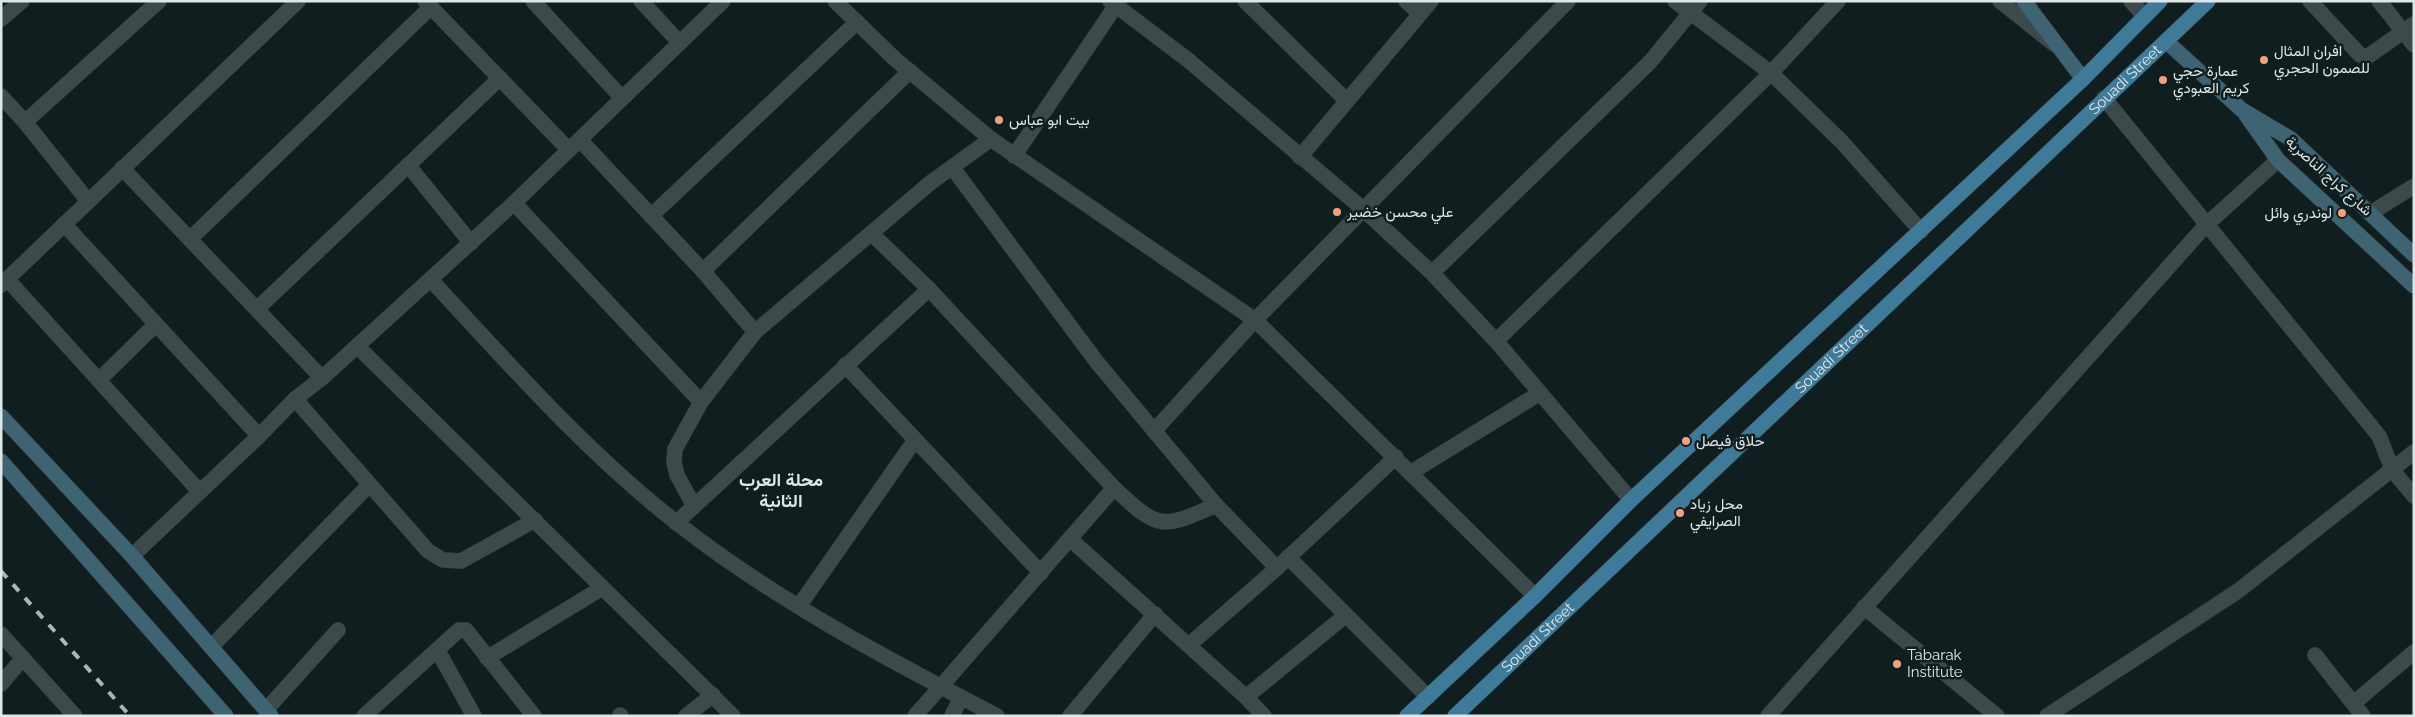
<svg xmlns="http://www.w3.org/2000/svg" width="2415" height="717" viewBox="0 0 2415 717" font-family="Raleway,Vazirmatn,sans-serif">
  <rect width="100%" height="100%" fill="#101e1f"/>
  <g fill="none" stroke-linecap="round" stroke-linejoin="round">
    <defs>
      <g id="street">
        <path d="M425 1 569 150"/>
        <path d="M533 1 622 98"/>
        <path d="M641 1 680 43"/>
        <path d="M835 1 896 60 991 139 1255 320 1535 596"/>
        <path d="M1110 1 1188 60 1364 210 1432 273 1496 341 1631 500"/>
        <path d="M1245 1 1347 101"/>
        <path d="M1406 1 1420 14"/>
        <path d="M1675 1 1771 73 1842 142 1921 231"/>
        <path d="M2000 1 2054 44"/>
        <path d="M2131 1 2144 16"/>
        <path d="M2310 1 2360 55 2367 57 2414 24"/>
        <path d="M2379 1 2414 45"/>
        <path d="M1 19 22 1"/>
        <path d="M1 96 25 122 88 201"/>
        <path d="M2104 98 2379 436 2393 471 2414 496"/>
        <path d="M25 122 159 1"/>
        <path d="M580 140 703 271 755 332"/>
        <path d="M1014 156 1119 1"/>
        <path d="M1300 157 1431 1"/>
        <path d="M408 165 471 243"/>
        <path d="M952 167 1096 361 1216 505 1277 568"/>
        <path d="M122 168 322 378"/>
        <path d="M514 203 701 402"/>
        <path d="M2371 213 2414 186"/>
        <path d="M651 216 857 22"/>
        <path d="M64 224 259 436"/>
        <path d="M871 233 929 289 1114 488C1158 529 1161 530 1216 505"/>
        <path d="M190 239 431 7"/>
        <path d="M703 271 910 71"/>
        <path d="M1432 273 1650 62 1700 1"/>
        <path d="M7 279 199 491"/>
        <path d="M431 280C508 363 587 453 677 523 775 600 887 659 997 716"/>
        <path d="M1 285 298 1"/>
        <path d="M257 309 500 78"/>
        <path d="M1496 341 1771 73 1838 1"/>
        <path d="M357 346 733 716"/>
        <path d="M845 365 1041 573"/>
        <path d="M99 380 156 324"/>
        <path d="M295 399 428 551 443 560 461 561 535 520"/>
        <path d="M1154 431 1255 320 1568 1"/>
        <path d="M1410 473 1540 393"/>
        <path d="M694 506 677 475 674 462 675 449 701 402 755 332 930 183 991 139"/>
        <path d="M676 523 929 289"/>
        <path d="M1070 539 1246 697 1264 716"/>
        <path d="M132 556 259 436 295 399 322 378 514 203 723 1"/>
        <path d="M1288 557 1428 697"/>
        <path d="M799 606 915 440"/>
        <path d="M1864 607 1997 716"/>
        <path d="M1 634 75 716"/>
        <path d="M1189 645 1277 568 1396 457"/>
        <path d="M211 647 369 485"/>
        <path d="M438 651 474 716"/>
        <path d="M2315 655 2363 716"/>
        <path d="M487 658 602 588"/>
        <path d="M1 684 23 658"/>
        <path d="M1246 697 1346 615"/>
        <path d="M2354 703 2414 652"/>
        <path d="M266 710 338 630"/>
        <path d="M620 715 621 716"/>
        <path d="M364 716 459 630H466L534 716"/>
        <path d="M686 716 713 695"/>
        <path d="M915 716 1114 488"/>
        <path d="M952 716 961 697"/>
        <path d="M1070 716 1155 614"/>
        <path d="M1768 716 2206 225 2278 160"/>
        <path d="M2047 716 2238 591 2414 452"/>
      </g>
      <g id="secondary">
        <path d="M2024 1 2083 79"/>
        <path d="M2167 42 2242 110 2291 139 2414 255"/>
        <path d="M2246 115 2278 160 2414 286"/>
        <path d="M1 416 132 556 271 716"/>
        <path d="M1 461 226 716"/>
      </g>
      <g id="primary">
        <path d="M1407 716 1535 596 1631 500 2083 79 2160 1"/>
        <path id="s1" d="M1455 716 2208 1"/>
      </g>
    </defs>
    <use href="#street" stroke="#32393a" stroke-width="16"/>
    <use href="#secondary" stroke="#32393a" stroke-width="16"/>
    <use href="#primary" stroke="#32393a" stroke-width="16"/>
    <use href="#street" stroke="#3c4a4c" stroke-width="15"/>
    <use href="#secondary" stroke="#3e6373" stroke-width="15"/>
    <use href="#primary" stroke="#3f7b99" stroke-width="15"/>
    <path stroke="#acb6b7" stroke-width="4" stroke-dasharray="9 9" stroke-linecap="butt" d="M1 571 130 716"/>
  </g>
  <g fill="#f2a081" stroke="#101e1f" stroke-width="2">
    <circle cx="2264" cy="60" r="5"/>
    <circle cx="2163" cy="80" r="5"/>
    <circle cx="999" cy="120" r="5"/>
    <circle cx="1337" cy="212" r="5"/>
    <circle cx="2342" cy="213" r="5"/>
    <circle cx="1686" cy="441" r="5"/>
    <circle cx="1680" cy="513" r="5"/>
    <circle cx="1897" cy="664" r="5"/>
  </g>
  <g text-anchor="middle" stroke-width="5" stroke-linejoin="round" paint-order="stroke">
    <g font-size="15" fill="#dee6e7" stroke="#101e1f" text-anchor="start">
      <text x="2274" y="56">افران المثال<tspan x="2274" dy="17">للصمون الحجري</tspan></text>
      <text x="2173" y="76">عمارة حجي<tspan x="2173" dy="17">كريم العبودي</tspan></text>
      <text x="1009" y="125">بيت ابو عباس</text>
      <text x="1347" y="217">علي محسن خضير</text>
      <text x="2332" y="218" text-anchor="end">لوندري وائل</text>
      <text x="1696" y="446">حلاق فيصل</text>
      <text x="1690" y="509">محل زياد<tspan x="1690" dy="17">الصرايفي</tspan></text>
      <text x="1907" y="660">Tabarak<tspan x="1907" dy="17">Institute</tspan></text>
    </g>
    <g font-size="15" fill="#dee6e7" stroke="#101e1f">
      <text dy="5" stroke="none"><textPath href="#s1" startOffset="924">Souadi Street</textPath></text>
      <text transform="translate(2329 176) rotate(42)" y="5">شارع كراج الناصرية</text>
      <text dy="5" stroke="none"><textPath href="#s1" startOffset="519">Souadi Street</textPath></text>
      <text dy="5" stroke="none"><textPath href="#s1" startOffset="114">Souadi Street</textPath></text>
    </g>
    <g font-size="18" font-weight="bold" fill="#dee6e7" stroke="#101e1f">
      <text x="781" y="486">محلة العرب<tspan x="781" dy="21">الثانية</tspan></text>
    </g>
  </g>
  <rect width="2415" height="717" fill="none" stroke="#dee6e7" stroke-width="5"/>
</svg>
